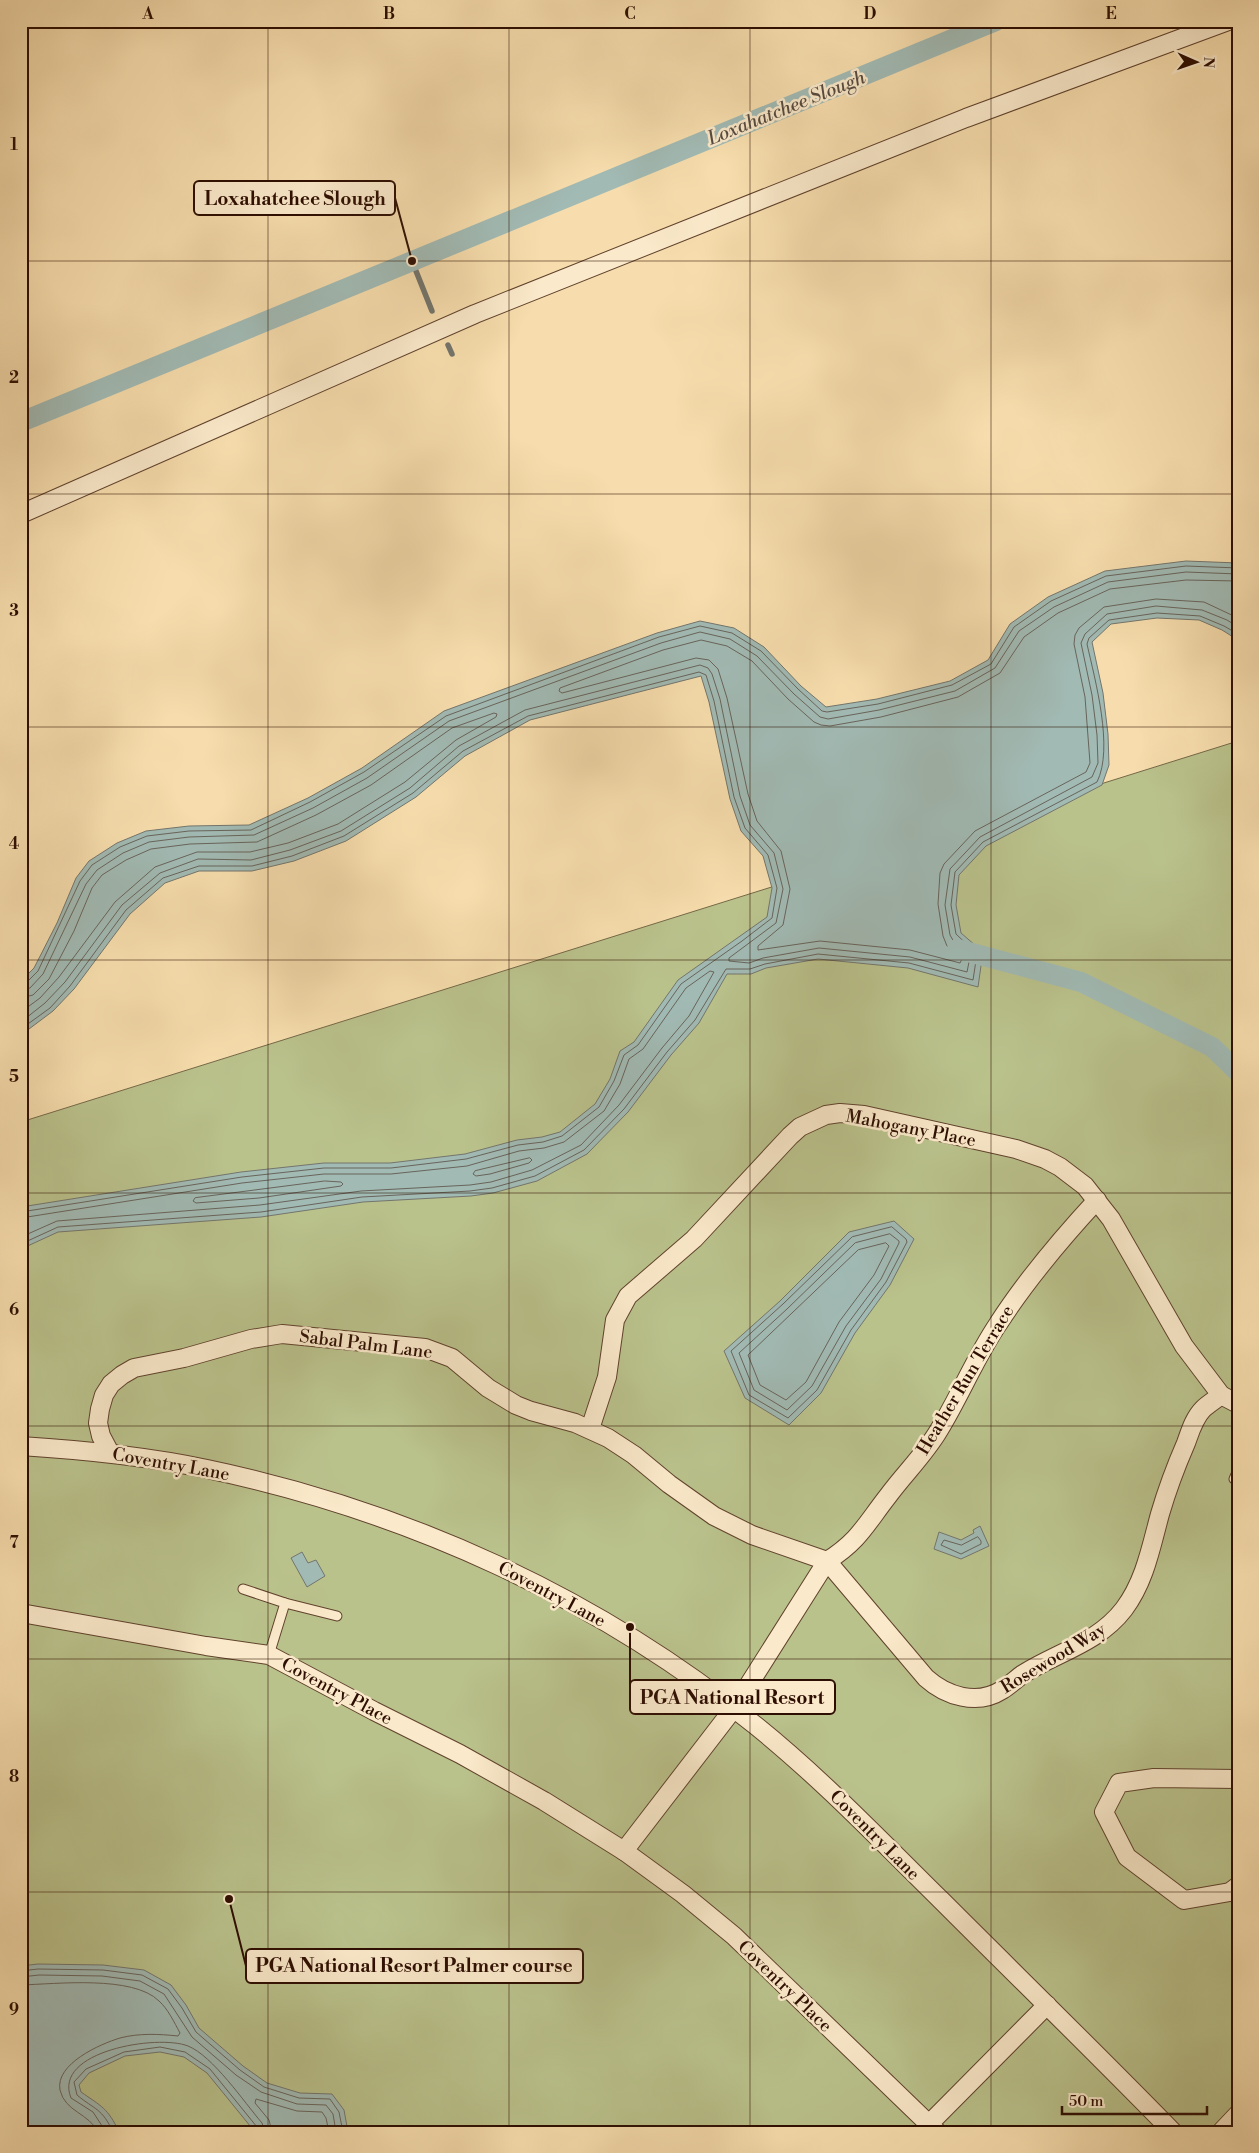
<svg xmlns="http://www.w3.org/2000/svg" width="1259" height="2153" viewBox="0 0 1259 2153" font-family="'Libre Bodoni',serif">
  <rect width="100%" height="100%" fill="#f7ddad"/>
  <filter id="stains"><feTurbulence type="fractalNoise" baseFrequency=".004" numOctaves="4"/><feColorMatrix values="0 0 0 0 .2 0 0 0 0 .09 0 0 0 0 .02 0 0 0 .5 -.17"/></filter>
  <radialGradient id="worn" r=".72"><stop offset=".6" stop-color="#630" stop-opacity="0"/><stop offset="1" stop-color="#630" stop-opacity=".3"/></radialGradient>
  <path fill="#bac28c" stroke="#746847" d="M1238 741V2132H21V1122Z"/>
  <g fill="#a1bab4" stroke="#73756d">
    <path d="M1186 561 1238 563V640L1222 630 1199 620 1157 618 1111 624 1092 642 1103 693 1108 734 1109 765 1102 785 986 846 959 875 956 905 961 933 983 952 978 987 908 968 818 959 766 968 751 974H727L699 1023 671 1055 628 1112 587 1154 537 1181 493 1193 471 1196 363 1202 261 1217 58 1232 21 1249V1207L241 1172 324 1163H390L465 1154 517 1140 542 1137 560 1132 595 1104 610 1079 620 1051 634 1042 678 980 767 917 772 888 763 856 741 831 730 799 709 702 701 676 530 720 465 756 416 797 346 841 294 861 252 871H199L165 883 130 914 74 989 53 1011 21 1035V981L34 968 57 923 76 878 89 861 117 843 146 831 189 826 249 825 308 798 362 768 444 711 657 633 700 621 734 628 764 647 801 686 826 707 877 699 950 681 988 660 1010 624 1048 597 1105 571Z"/>
    <path d="M894 1221 914 1239 890 1285 855 1333 821 1393 789 1425 745 1398 724 1351 780 1301 849 1232Z"/>
    <path d="M980 1526 989 1546 961 1559 934 1549 939 1532 961 1540 974 1533 973 1530Z"/>
    <path d="M302 1552 308 1563 316 1560 325 1576 307 1587 291 1558Z"/>
    <path d="M38 1964 103 1965 144 1970 171 1985 186 2005 199 2028 243 2066 267 2083 300 2093 332 2094 344 2110 348 2132H255L207 2073 184 2057 160 2052 125 2056 89 2073 79 2085 81 2092C101 2106 108 2108 119 2132H21V1966Z"/>
  </g>
  <g fill="none" stroke-linecap="round" stroke-linejoin="round">
    <g stroke="#68645b" stroke-width="1">
      <path d="M1238 581 1186 580 1110 589 1058 613 1024 637 1000 673 958 697 881 717 830 726 821 725 814 722 788 699 752 661 727 646 701 640 663 650 560 688 559 691 562 693 696 658 709 660 718 669 727 698 748 794 757 821 781 851 790 889 783 925 758 946V950L820 941 910 950 960 963 962 959 947 946 943 936 938 904 940 873 944 864 975 831 1086 772 1090 763 1085 697 1074 644 1075 635 1079 628 1104 607 1156 599 1204 602 1238 618"/>
      <path d="M21 984 26 983 38 971 80 881 92 865 120 847 147 836 189 831 251 830 310 802 364 772 446 716 659 637 700 626 732 633 761 651 798 689 822 711 827 712 878 704 952 685 991 664 1014 627 1051 601 1106 576 1186 566 1238 568"/>
      <path d="M21 990 30 988 43 974 86 884 97 870 123 853 149 842 189 837 254 835 313 808 367 778 449 721 661 643 700 632 730 639 757 656 794 694 820 717 828 719 879 710 955 691 995 668 1019 631 1054 607 1108 582 1186 572 1238 574"/>
      <path d="M21 998 33 995 49 979 74 931 92 888 102 875 126 860 151 849 190 844 257 842 316 815 371 785 452 728 494 713 497 714 496 717 456 740 405 782 338 824 288 843 250 852H197L155 867 115 902 59 977 40 998 21 1012"/>
      <path d="M21 1022 45 1003 65 982 122 905 160 873 198 859 251 860 290 850 341 831 410 788 459 746 525 710 700 665 708 668 712 674 720 699 740 796 750 825 774 853 783 889 776 923 729 958V961L749 963 763 958 819 948 910 957 967 972 970 957 954 942 950 935 945 905 950 869 980 837 1092 777 1098 763 1097 735 1092 695 1081 643 1085 634 1107 614 1156 606 1202 610 1227 620 1238 627"/>
      <path d="M21 1029 50 1008 70 986 126 910 163 878 199 866H252L292 856 344 836 413 793 463 751 528 716 699 672 706 675 714 701 734 797 745 828 768 855 777 888 772 918 742 941 681 984 638 1045 624 1055 614 1081 599 1107 562 1136 543 1142 518 1145 466 1159 391 1168H324L242 1177 21 1212"/>
      <path d="M530 1158 532 1160 529 1163 490 1174 476 1176 473 1174 475 1171Z"/>
      <path d="M325 1181 341 1182 343 1184 341 1186 259 1198 196 1203 193 1201 195 1198Z"/>
      <path d="M21 1218 242 1183 324 1174H391L467 1166 519 1151 544 1148 564 1142 604 1111 620 1084 629 1059 643 1049 686 988 710 971 714 972 689 1016 662 1048 619 1105 581 1145 532 1170 491 1182 470 1185 361 1191 260 1205 57 1221 21 1237"/>
      <path d="M892 1227 906 1239 907 1242 886 1282 851 1330 817 1390 788 1418 749 1395 731 1351 783 1304 852 1237Z"/>
      <path d="M890 1234 899 1241V1243L881 1279 846 1326 812 1386 787 1410 754 1390 739 1353 787 1309 855 1243Z"/>
      <path d="M886 1243 889 1246 874 1275 839 1322 806 1382 786 1400 760 1385 748 1355 858 1250Z"/>
      <path d="M21 1244 58 1227 261 1212 362 1197 470 1191 492 1188 535 1176 584 1150 624 1109 667 1052 695 1020 726 969H750L765 964 818 954 909 963 973 980 977 954 956 934 951 905 955 872 983 842 1097 782C1114 748 1095 680 1087 644L1089 638 1109 620 1157 613 1200 616 1224 626 1238 634"/>
      <path d="M978 1537 981 1541V1544L961 1554 941 1545 944 1540 961 1545Z"/>
      <path d="M21 1971 38 1969 103 1970 142 1975 168 1989 182 2008 196 2032 240 2070 264 2087 299 2098 330 2099 339 2112 343 2132"/>
      <path d="M21 1977 39 1975 102 1976 140 1981 164 1994 192 2037 236 2075 261 2092 297 2104 326 2105 333 2114 336 2132"/>
      <path d="M21 1985C56 1984 133 1975 159 2001 168 2009 174 2022 180 2033L178 2036C159 2034 139 2033 120 2038 100 2044 55 2064 60 2090 65 2112 89 2113 98 2132"/>
      <path d="M106 2132 93 2112 71 2098C52 2051 158 2034 188 2046 213 2056 244 2102 262 2123L265 2132"/>
      <path d="M113 2132C102 2108 95 2110 77 2095L74 2082 86 2069 124 2052 160 2047 185 2052 210 2069 257 2127 259 2132"/>
      <path d="M272 2132 269 2120 255 2103 256 2099 297 2111 322 2112 326 2118 329 2132"/>
    </g>
    <g stroke="#73756d" stroke-width="5.5">
      <path d="M412 261 432 311"/>
      <path d="M448 345 452 354"/>
    </g>
    <g stroke="#a1bab4" stroke-width="20">
      <path d="M21 422 996 21"/>
      <path d="M957 949 1081 982 1212 1047 1238 1072"/>
    </g>
    <defs>
      <g id="service">
        <path d="M1238 1470 1234 1479 1238 1480"/>
        <path d="M243 1589 285 1603 269 1655"/>
        <path d="M285 1603 337 1616"/>
      </g>
      <g id="minor">
        <path d="M21 514 475 314 966 118 1228 21"/>
        <path d="M590 1429 607 1377 615 1320 628 1296 694 1239 790 1136 800 1127 826 1115 840 1113 864 1115 1016 1149 1045 1159 1060 1167 1085 1186 1111 1219 1184 1346 1221 1395 1238 1404"/>
        <path d="M21 1446C84 1450 146 1456 207 1469 407 1511 596 1597 755 1725 822 1779 881 1841 942 1901 1019 1978 1097 2054 1173 2132"/>
        <path d="M110 1453 101 1436 98 1423 100 1409 104 1395 111 1384 122 1375 134 1368 184 1358 251 1339 282 1334 425 1348 452 1358 488 1388 516 1405 531 1411 575 1423 608 1438 634 1455 669 1484 714 1516 752 1535 827 1561 926 1678C946 1696 977 1706 1002 1690 1010 1685 1016 1679 1023 1674 1058 1652 1098 1643 1124 1609 1145 1581 1151 1547 1160 1514 1167 1490 1176 1466 1186 1443 1190 1432 1194 1418 1203 1409 1208 1404 1215 1400 1221 1395"/>
        <path d="M21 1613 206 1646 269 1655 374 1711 460 1754 544 1801 624 1851 683 1894 734 1936 937 2132"/>
        <path d="M1238 1779 1154 1778 1119 1783 1104 1812 1127 1857 1184 1900 1230 1892 1238 1886"/>
        <path d="M624 1851 734 1708 827 1561C859 1541 866 1524 888 1496 905 1473 925 1454 939 1430 960 1396 975 1358 998 1324 1027 1279 1061 1239 1097 1200"/>
        <path d="M929 2124 1047 2005"/>
        <path d="M1221 2132 1238 2114"/>
      </g>
    </defs>
    <use href="#service" stroke="#60422d" stroke-width="11"/>
    <use href="#minor" stroke="#60422d" stroke-width="20"/>
    <use href="#service" stroke="#fae9ca" stroke-width="9"/>
    <use href="#minor" stroke="#fae9ca" stroke-width="18"/>
  </g>
  <path fill="none" stroke="#2e0e02" stroke-width="1" stroke-opacity="0.55" d="M268 21V2132M509 21V2132M750 21V2132M991 21V2132M21 261H1238M21 494H1238M21 727H1238M21 960H1238M21 1193H1238M21 1426H1238M21 1659H1238M21 1892H1238"/>
  <g text-anchor="middle" stroke-width="5" stroke-linejoin="round" paint-order="stroke">
    <g font-size="18" fill="#2e0e02" stroke="#fae9ca">
      <text transform="translate(911 1128) rotate(11)" y="6">Mahogany Place</text>
      <text transform="translate(366 1344) rotate(7)" y="6">Sabal Palm Lane</text>
      <text transform="translate(965 1380) rotate(-59)" y="6">Heather Run Terrace</text>
      <text transform="translate(171 1464) rotate(10)" y="6">Coventry Lane</text>
      <text transform="translate(552 1594) rotate(28)" y="6">Coventry Lane</text>
      <text transform="translate(1053 1658) rotate(-31)" y="6">Rosewood Way</text>
      <text transform="translate(337 1691) rotate(28)" y="6">Coventry Place</text>
      <text transform="translate(875 1835) rotate(45)" y="6">Coventry Lane</text>
      <text transform="translate(785 1986) rotate(44)" y="6">Coventry Place</text>
    </g>
    <g font-size="19" font-style="italic" fill="#564a40" stroke="#fae9ca">
      <text transform="translate(786 107) rotate(-22)" y="7">Loxahatchee Slough</text>
    </g>
  </g>
  <path fill="none" stroke="#2e0e02" stroke-width="2" d="M412 261L395 198M630 1627L630 1697M229 1899L246 1966"/>
  <g fill="#2e0e02" stroke="#fae9ca" stroke-width="2">
    <circle cx="412" cy="261" r="5"/>
    <circle cx="630" cy="1627" r="5"/>
    <circle cx="229" cy="1899" r="5"/>
  </g>
  <g fill="#fae9ca" stroke="#2e0e02" stroke-width="2">
    <rect x="194" y="181" width="201" height="34" rx="5"/>
    <rect x="630" y="1680" width="205" height="34" rx="5"/>
    <rect x="246" y="1949" width="337" height="34" rx="5"/>
  </g>
  <g font-size="19" text-anchor="middle" font-weight="bold" fill="#2e0e02">
    <text x="295" y="205">Loxahatchee Slough</text>
    <text x="732" y="1704">PGA National Resort</text>
    <text x="414" y="1972">PGA National Resort Palmer course</text>
  </g>
  <rect width="1259" height="2153" fill="none" stroke="#f7ddad" stroke-width="55"/>
  <g transform="translate(1196 62) rotate(92)" stroke="#fae9ca" stroke-width="4" paint-order="stroke">
  <path d="M0-4L9 19L0 12L-9 19Z" fill="#2e0e02"/>
  <text y="-8" font-size="14" font-weight="bold" text-anchor="middle" fill="#2e0e02">N</text>
  </g>
  <path d="M1062 2106v8h145v-8" fill="none" stroke="#2e0e02" stroke-width="2.5"/>
  <text x="1069" y="2106" font-size="15" fill="#2e0e02" stroke="#fae9ca" stroke-width="4" paint-order="stroke">50 m</text>
  <rect x="28" y="28" width="1204" height="2098" fill="none" stroke="#2e0e02" stroke-width="2"/>
  <g font-size="16" text-anchor="middle" font-weight="bold" fill="#2e0e02">
    <text x="148" y="19">A</text>
    <text x="389" y="19">B</text>
    <text x="630" y="19">C</text>
    <text x="870" y="19">D</text>
    <text x="1111" y="19">E</text>
    <text x="14" y="150">1</text>
    <text x="14" y="383">2</text>
    <text x="14" y="616">3</text>
    <text x="14" y="849">4</text>
    <text x="14" y="1082">5</text>
    <text x="14" y="1315">6</text>
    <text x="14" y="1548">7</text>
    <text x="14" y="1782">8</text>
    <text x="14" y="2015">9</text>
  </g>
  <rect width="100%" height="100%" filter="url(#stains)"/>
  <rect width="100%" height="100%" fill="url(#worn)"/>
</svg>
